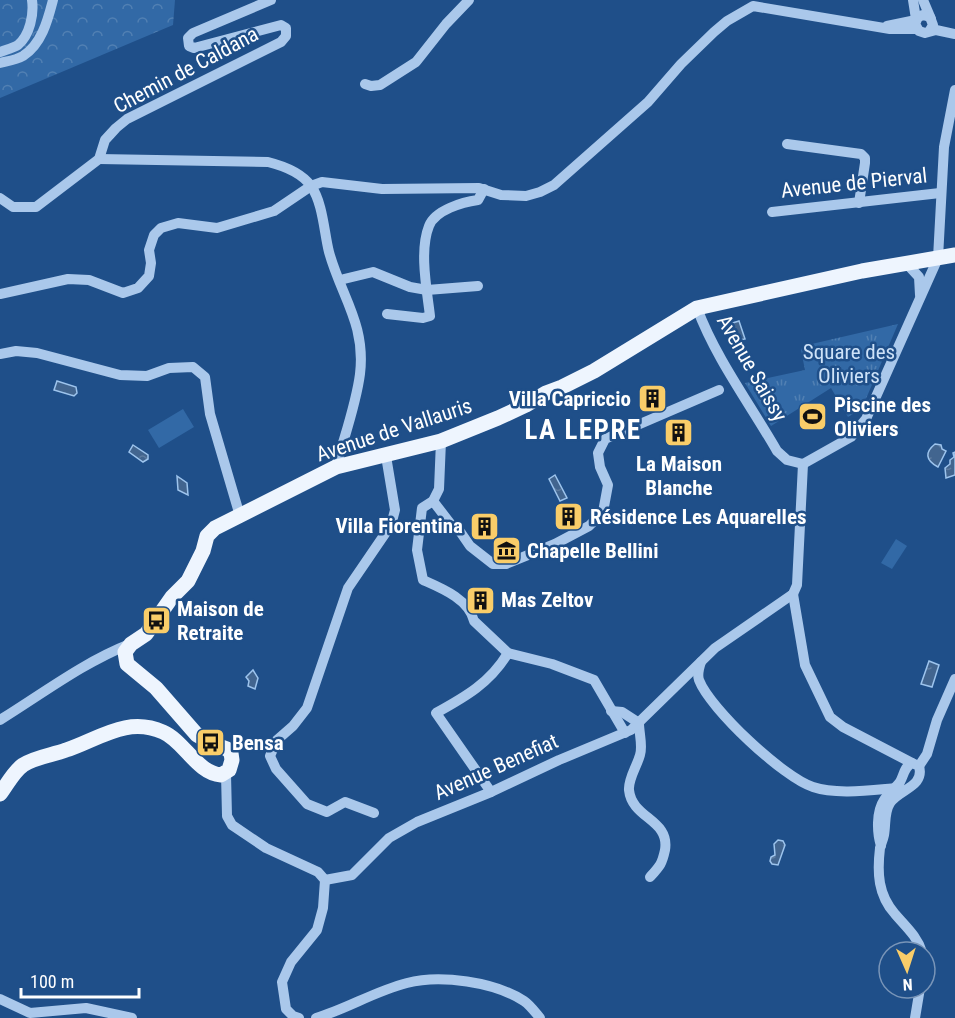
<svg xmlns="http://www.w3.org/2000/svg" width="955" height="1018" viewBox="0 0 955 1018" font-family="'Roboto Condensed',sans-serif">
  <defs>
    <pattern id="forest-crowns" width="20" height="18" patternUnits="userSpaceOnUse" patternTransform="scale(1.5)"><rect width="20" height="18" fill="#3269a6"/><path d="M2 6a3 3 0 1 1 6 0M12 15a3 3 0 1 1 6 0" fill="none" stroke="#5180b3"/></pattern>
    <pattern id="park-tufts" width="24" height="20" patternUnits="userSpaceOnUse" patternTransform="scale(1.5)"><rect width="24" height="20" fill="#3269a6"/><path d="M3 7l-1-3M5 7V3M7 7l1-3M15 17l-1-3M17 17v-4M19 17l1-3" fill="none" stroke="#5180b3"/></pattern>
    <pattern id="water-ripples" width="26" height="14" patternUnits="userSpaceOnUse" patternTransform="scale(1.5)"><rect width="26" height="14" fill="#42658f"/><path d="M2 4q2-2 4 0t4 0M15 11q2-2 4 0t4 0" fill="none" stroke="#5e7ca0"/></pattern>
  </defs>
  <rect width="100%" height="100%" fill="#1f4f89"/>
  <path fill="url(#forest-crowns)" d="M0 0H175L173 25 0 98Z"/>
  <path fill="url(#park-tufts)" d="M898 324 862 408 848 417 831 388 771 426 745 383 805 370 801 350 803 346Z"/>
  <g fill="#3269a6">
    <path d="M183 409 194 427 159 448 148 430Z"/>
    <path d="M896 539 907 546 892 569 881 563Z"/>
  </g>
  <g fill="url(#water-ripples)" stroke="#9dc4ed" stroke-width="1.5">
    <path d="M739 321 745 339 735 341 726 325Z"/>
    <path d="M57 381 76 387 77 393 74 396 54 390Z"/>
    <path d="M935 444 941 445 942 449 946 451 938 467C925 460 925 452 935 444Z"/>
    <path d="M133 445 148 455V459L143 462 129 452Z"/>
    <path d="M955 452V475L946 478 945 468 950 464V460L954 457 953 453Z"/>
    <path d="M555 475 567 498 560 501 549 479Z"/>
    <path d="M177 476 187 483 188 495 178 490Z"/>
    <path d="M929 661 939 665 932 687 921 684Z"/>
    <path d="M253 670 258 678 255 689 248 686 249 681 246 677Z"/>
    <path d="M778 840 783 841 785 845 778 865 772 864 770 861 771 857 775 855 774 844Z"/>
  </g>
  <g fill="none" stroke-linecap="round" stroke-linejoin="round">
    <g stroke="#aac8eb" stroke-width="10">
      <path d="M913 0 916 19"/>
      <path d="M923 0 931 19"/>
      <path d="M887 26 916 20"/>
      <path d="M930 30 933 25 930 17 923 15 918 17 915 24 919 31 925 33 936 30 955 34"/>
      <path d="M0 52C5 50 13 48 18 45 30 35 34 14 32 0"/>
      <path d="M0 63C8 61 16 60 23 56 42 44 48 19 53 0"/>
      <path d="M365 84 371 86 380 85 416 62 446 24 469 0"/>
      <path d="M787 144 861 154 865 158V163L859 203"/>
      <path d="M99 159 268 162C284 166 301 172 311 186 323 203 324 232 329 252 341 296 366 324 360 374 356 405 344 437 336 467"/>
      <path d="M0 198 13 207H36L99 159 105 140 116 128 127 119 281 42 286 36V28L281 25 194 48 189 46 188 38 193 33 271 0"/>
      <path d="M772 212 940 193"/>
      <path d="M907 264 919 277 920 295"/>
      <path d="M344 279 373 272 410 287 427 290 478 286"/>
      <path d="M0 294 68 279 89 280 123 293 138 288 149 276 151 263 149 250 154 235 161 228 178 223 217 228 274 211 311 186 322 182 382 189 479 188 501 195 526 196 540 192 554 185 648 102 681 64 714 32 727 21 753 6 890 29H917"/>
      <path d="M697 308C716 359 750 404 777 451L787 460 803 464"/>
      <path d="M387 314 423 318 430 316C427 290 419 251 429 226 435 210 463 202 478 200L484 189"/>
      <path d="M0 354 16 351 37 353 120 375 147 376 169 368 193 367 205 377 210 414 240 516"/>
      <path d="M441 441 439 489 433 501 422 508 417 550 423 580C441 588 469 599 474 621L508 653 552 664 594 680 625 733"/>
      <path d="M803 464 851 437 866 419 938 258 944 147 955 90"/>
      <path d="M433 501 453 527 459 530 470 546 493 564H506L555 544 589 526 603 512 608 485 600 467 598 453 605 439 719 390"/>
      <path d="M793 594 805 665 830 717 843 727 912 763"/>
      <path d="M701 662C699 668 697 674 699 680 710 709 784 778 813 787 836 795 872 790 896 788"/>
      <path d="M611 711 622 712 639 723C639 733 643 746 640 755 637 766 628 779 629 790 632 819 670 819 665 850 662 864 660 866 650 877"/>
      <path d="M0 720C42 694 84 662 130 644"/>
      <path d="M919 766 927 754 937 720 955 679"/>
      <path d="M226 774 227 816 232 825 266 848 318 872 325 880 323 908 317 930 291 962 282 982 286 1009 293 1016 299 1018"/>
      <path d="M491 792 436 713C465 697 490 683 508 653"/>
      <path d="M374 813 345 802 327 812 307 804 276 769 270 756 277 740 293 726 307 708 348 588 391 525 395 510 386 456"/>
      <path d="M881 846C877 833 876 812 884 800 888 793 895 789 900 782 904 775 904 767 912 763L919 766C925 787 899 789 890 803 884 812 886 824 884 835 883 840 881 844 880 848 877 873 878 895 895 914 906 927 917 936 922 952"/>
      <path d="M325 880 352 875 389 838 417 822 491 792 559 760 631 730 715 648 793 594 797 585 803 464"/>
      <path d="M0 999 30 1013 86 1008 132 1018"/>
      <path d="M316 1018C347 1009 375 991 407 983 440 974 495 982 524 1001 530 1005 535 1012 540 1018"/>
      <path d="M915 1018 920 988"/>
    </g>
    <path stroke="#eef5fe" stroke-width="15" d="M0 794C7 785 13 772 23 765 35 757 53 755 66 750 99 739 127 716 163 732 184 741 197 773 221 775L229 770 232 760 231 753 227 749 211 743 197 735 156 688 127 664 125 652 131 644 146 634 172 597 188 581 203 551 207 536 215 528 336 467 441 441 498 418 526 405 546 393 562 387 594 371 697 308 862 271 955 255"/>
  </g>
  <defs>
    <symbol id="building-square" viewBox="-11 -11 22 22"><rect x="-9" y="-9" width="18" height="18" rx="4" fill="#f9cd69" stroke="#1f4f89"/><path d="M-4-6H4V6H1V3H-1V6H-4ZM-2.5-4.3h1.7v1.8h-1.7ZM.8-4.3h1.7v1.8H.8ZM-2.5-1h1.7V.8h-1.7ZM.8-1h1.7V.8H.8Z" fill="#111"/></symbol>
    <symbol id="stadium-square" viewBox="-11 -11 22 22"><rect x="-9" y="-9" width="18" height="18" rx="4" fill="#f9cd69" stroke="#1f4f89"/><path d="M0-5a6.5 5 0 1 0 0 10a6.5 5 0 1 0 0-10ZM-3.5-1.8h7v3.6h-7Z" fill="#111"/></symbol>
    <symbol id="museum-square" viewBox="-11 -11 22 22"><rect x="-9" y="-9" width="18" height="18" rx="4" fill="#f9cd69" stroke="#1f4f89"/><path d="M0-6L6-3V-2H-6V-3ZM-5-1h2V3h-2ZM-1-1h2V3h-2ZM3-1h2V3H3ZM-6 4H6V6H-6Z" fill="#111"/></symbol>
    <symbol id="bus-square" viewBox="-11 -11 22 22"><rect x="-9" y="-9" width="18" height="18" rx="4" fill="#f9cd69" stroke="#1f4f89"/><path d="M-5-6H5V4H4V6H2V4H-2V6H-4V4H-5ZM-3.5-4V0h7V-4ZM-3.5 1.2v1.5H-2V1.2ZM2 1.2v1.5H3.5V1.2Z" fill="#111"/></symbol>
  </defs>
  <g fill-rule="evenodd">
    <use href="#building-square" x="636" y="382" width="33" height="33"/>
    <use href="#stadium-square" x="796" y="400" width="33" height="33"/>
    <use href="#building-square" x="662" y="416" width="33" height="33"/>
    <use href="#building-square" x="552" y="500" width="33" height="33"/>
    <use href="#building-square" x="468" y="510" width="33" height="33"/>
    <use href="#museum-square" x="490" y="534" width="33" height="33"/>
    <use href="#building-square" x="464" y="584" width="33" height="33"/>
    <use href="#bus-square" x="140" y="604" width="33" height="33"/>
    <use href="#bus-square" x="194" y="726" width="33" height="33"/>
  </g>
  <g text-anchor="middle" stroke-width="5" stroke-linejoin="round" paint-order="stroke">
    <g font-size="21" fill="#fff" stroke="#1f4f89">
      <text transform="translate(186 70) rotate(-28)" y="7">Chemin de Caldana</text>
      <text transform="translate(854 183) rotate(-6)" y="7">Avenue de Pierval</text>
      <text transform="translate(752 368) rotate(60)" y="7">Avenue Saissy</text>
      <text transform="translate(394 430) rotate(-18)" y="7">Avenue de Vallauris</text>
      <text transform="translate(496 767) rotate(-24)" y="7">Avenue Benefiat</text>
    </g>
    <g font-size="21" fill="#cee2f8" stroke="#1f4f89">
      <text x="849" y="359">Square des<tspan x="849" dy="24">Oliviers</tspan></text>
    </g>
    <g font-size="21" font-weight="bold" fill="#fff" stroke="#1f4f89" text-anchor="start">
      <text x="631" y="406" text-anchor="end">Villa Capriccio</text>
      <text x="834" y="412">Piscine des<tspan x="834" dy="24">Oliviers</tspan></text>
      <text x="679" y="471" text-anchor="middle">La Maison<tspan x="679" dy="24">Blanche</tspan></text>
      <text x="590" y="524">Résidence Les Aquarelles</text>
      <text x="463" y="533" text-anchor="end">Villa Fiorentina</text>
      <text x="527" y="558">Chapelle Bellini</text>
      <text x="501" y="607">Mas Zeltov</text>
      <text x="177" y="616">Maison de<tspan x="177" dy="24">Retraite</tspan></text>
      <text x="232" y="750">Bensa</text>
    </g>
    <g font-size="27" font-weight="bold" letter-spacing="1.5" fill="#fff" stroke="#1f4f89">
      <text x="583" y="439">LA LEPRE</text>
    </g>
  </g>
  <g transform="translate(907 970) rotate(177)"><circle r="28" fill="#1f4f89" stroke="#7995b8" stroke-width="1.5"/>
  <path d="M0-4.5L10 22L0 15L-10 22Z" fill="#f9cd69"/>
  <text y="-9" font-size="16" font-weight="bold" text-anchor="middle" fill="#ffffff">N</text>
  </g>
  <path d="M21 988v9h118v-9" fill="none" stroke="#ffffff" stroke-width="3"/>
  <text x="30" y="988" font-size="18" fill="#ffffff" stroke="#1f4f89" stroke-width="4.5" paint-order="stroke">100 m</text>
</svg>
